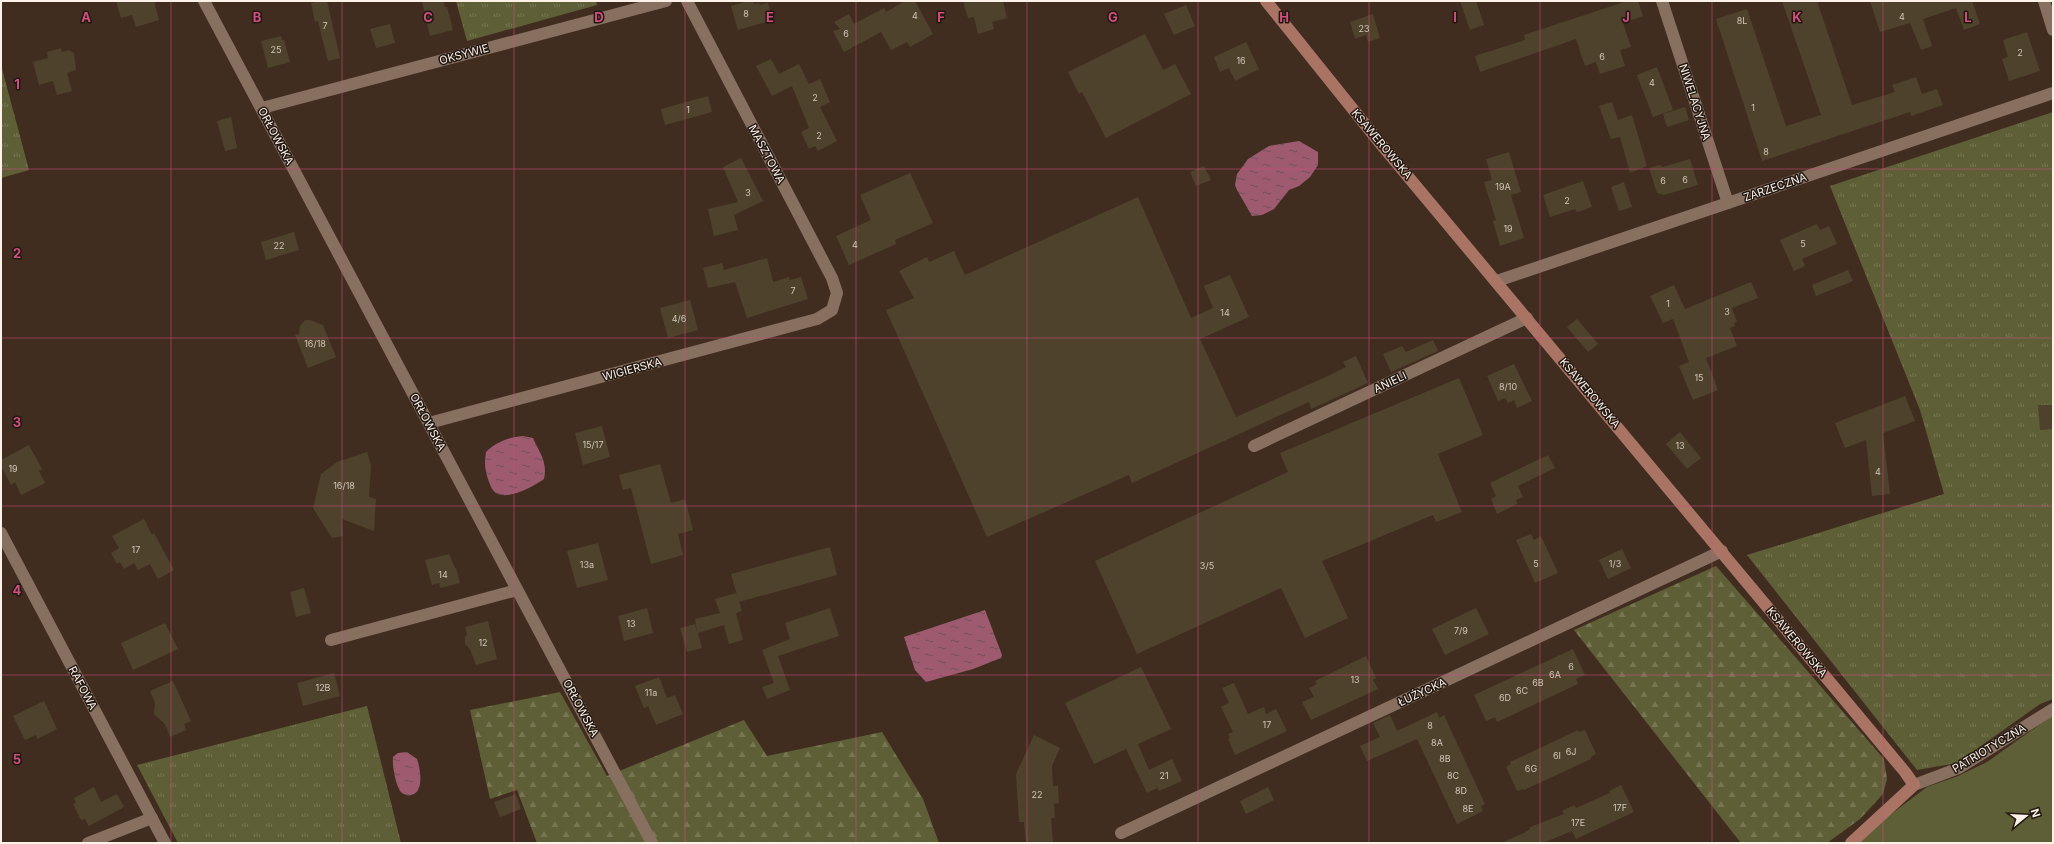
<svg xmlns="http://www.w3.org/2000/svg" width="2054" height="844" viewBox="0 0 2054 844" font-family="Inter,sans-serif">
  <defs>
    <pattern id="grass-tufts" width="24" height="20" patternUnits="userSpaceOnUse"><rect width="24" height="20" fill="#5e5f36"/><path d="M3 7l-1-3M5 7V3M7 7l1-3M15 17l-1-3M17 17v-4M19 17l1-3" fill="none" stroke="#767653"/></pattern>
    <pattern id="forest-firs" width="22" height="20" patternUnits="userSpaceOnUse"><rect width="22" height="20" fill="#5e5f36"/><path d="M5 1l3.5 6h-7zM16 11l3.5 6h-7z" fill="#767653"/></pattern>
    <pattern id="water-ripples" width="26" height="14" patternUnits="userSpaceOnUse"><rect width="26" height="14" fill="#9e5b70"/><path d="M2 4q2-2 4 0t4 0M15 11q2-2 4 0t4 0" fill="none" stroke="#715159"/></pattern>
  </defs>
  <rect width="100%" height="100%" fill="#412d20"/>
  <g fill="url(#grass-tufts)">
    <path d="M456 1H596L597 5 467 41Z"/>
    <path d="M1 65 29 170 1 178Z"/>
    <path d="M2053 112V699L2040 704 1957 763 1917 770 1747 555 1944 494 1920 410 1830 186Z"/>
    <path d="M367 706 401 843H178L137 765Z"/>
  </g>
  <g fill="url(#forest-firs)">
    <path d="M1716 566 1884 759 1887 779 1883 794 1860 819 1827 843H1741L1574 630Z"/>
    <path d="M560 692 607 776 744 720 767 756 882 732 923 799 939 843H537L517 790 490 799 470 710Z"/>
  </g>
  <path fill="#5e5f36" d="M2053 715V843H1857L1878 824 1927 787 1958 776 1987 762Z"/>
  <g fill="url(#water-ripples)">
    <path d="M1299 141 1318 152V165L1310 177 1299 186 1289 190 1274 209 1262 215 1252 216 1237 190 1235 185 1237 174 1248 159 1269 146Z"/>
    <path d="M523 436 533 438C539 452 548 462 544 479 534 486 503 504 493 490 491 488 490 484 489 482 485 471 484 463 486 452 496 442 509 437 523 436Z"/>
    <path d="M985 610 1002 655 1001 658 973 669 926 682 915 670 904 637Z"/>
    <path d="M407 752 417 759C420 767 425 793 411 795 409 796 405 795 402 793 396 788 392 765 393 757L398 753Z"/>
  </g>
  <g fill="#4e422c">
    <path d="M116 1H154L159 20 136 27 132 15 121 18Z"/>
    <path d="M320 1H327L340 58 328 61 318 21 315 22 312 7 311 3Z"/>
    <path d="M422 1H443L445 7H447L453 30 430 36Z"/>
    <path d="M748 1H753L754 4 759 3 760 5 768 3 773 20 738 30 731 6Z"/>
    <path d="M905 1H915L933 34 910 47 907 42 891 50 881 32 844 52 833 31 840 29 834 22 849 14 854 24 884 8 886 12Z"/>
    <path d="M963 1H1003L1007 18 992 22 994 29 978 34 974 17 968 18Z"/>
    <path d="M1460 1H1476L1484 25 1470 30Z"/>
    <path d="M1627 1H1638L1643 16 1623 23 1631 47 1620 50 1625 66 1600 74 1596 62 1585 66 1576 39 1480 72 1475 56 1525 40 1524 35Z"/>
    <path d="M1782 1H1817L1852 105 1895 92 1892 85 1916 77 1922 94 1937 89 1943 105 1911 116 1910 112 1762 161 1716 19 1747 9 1786 126 1821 115Z"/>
    <path d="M1870 1H1972L1980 24 1964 30 1956 8 1923 19 1932 46 1921 50 1910 23 1880 32Z"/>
    <path d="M1186 5 1195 26 1174 35 1164 14Z"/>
    <path d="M1373 14 1380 38 1368 42 1366 35 1355 39 1350 22Z"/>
    <path d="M390 24 395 43 376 48 370 29Z"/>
    <path d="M2027 32 2040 71 2009 81 2002 59 2008 57 2003 40Z"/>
    <path d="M1145 34 1163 70 1175 64 1191 94 1106 138 1082 92 1079 94 1068 72Z"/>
    <path d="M281 36 282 40H284L290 62 268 68 261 41Z"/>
    <path d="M1246 42 1259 69 1235 81 1229 68 1220 72 1214 57Z"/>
    <path d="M61 48 62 52 69 50 74 53 76 70 67 73 72 91 57 95 53 81 39 85 33 62 48 58 47 52Z"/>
    <path d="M771 59 779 74 799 64 809 84 820 79 830 102 820 107 837 141 818 151 815 146 809 149 801 132 809 128 792 86 772 96 756 66Z"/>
    <path d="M1657 67 1673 110 1653 117 1637 75Z"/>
    <path d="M708 96 712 112 665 125 661 109Z"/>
    <path d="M1612 102 1618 120 1632 115 1647 166 1630 173 1620 137 1611 139 1599 106Z"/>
    <path d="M1685 107 1689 120 1667 127 1663 114Z"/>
    <path d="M231 117 237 148 225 151 217 121Z"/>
    <path d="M1509 152 1521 192 1511 195 1524 238 1500 246 1493 221 1496 220 1484 182 1492 180 1486 159Z"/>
    <path d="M741 158 763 201 734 215 738 230 714 236 708 209 738 202 723 167Z"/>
    <path d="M1690 159 1698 185 1664 195 1657 193 1649 168 1659 165 1663 167Z"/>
    <path d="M1204 166 1211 180 1196 186 1190 172Z"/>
    <path d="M910 173 933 223 895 240 896 244 849 265 836 236 871 220 860 195Z"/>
    <path d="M1583 181 1592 207 1577 212 1575 209 1550 217 1543 195Z"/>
    <path d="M1624 182 1632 207 1619 211 1611 187Z"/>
    <path d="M1138 197 1191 318 1213 308 1204 286 1230 275 1249 317 1200 339 1236 417 1328 376 1346 367 1343 362 1356 356 1368 383 1311 409 1309 402 1132 483 1129 475 987 537 886 310 914 298 899 271 927 257 929 262 954 251 965 275Z"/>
    <path d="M1817 224 1820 230 1829 226 1837 244 1802 259 1805 266 1794 271 1780 240Z"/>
    <path d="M294 232 299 250 266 260 261 242Z"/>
    <path d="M767 258 773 282 789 277 790 280 801 277 808 299 747 318 735 282 708 288 703 268 722 263 724 270Z"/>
    <path d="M1848 270 1853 281 1816 296 1812 285Z"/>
    <path d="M1751 282 1758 298 1732 308 1737 322 1734 323 1735 326 1730 328 1737 346 1706 358 1718 390 1693 400 1679 366 1689 362 1673 319 1663 323 1650 296 1674 285 1685 309Z"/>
    <path d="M690 300 698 330 668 338 660 308Z"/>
    <path d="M1577 319 1598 344 1588 352 1567 327Z"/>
    <path d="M305 320H310L323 325 336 357 308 368 295 335 299 334 300 326Z"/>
    <path d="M1433 340 1438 351 1391 372 1383 354 1402 346 1406 352Z"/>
    <path d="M1514 364 1532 401 1517 408 1514 400 1508 403 1505 398 1498 401 1487 376Z"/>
    <path d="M1459 378 1483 435 1438 454 1462 512 1436 522 1433 515 1322 561 1348 618 1305 638 1281 588 1137 654 1095 561 1288 472 1280 453Z"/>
    <path d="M1905 396 1915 421 1883 433 1890 494 1872 496 1866 440 1845 448 1835 423Z"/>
    <path d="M2038 405H2053V429L2040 430Z"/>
    <path d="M602 426 610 457 583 465 575 433Z"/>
    <path d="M1680 432 1701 458 1687 469 1666 444Z"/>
    <path d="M29 445 42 469 39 471 45 483 21 495 15 482 11 485 1 466V460Z"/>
    <path d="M367 452 371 465 369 497 376 499 374 531 342 519 343 536 332 538 313 508 321 474 337 462Z"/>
    <path d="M1548 455 1555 468 1518 486 1523 497 1516 500 1517 504 1497 514 1491 499 1496 496 1490 483Z"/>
    <path d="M660 464 671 503 685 499 693 530 678 534 683 555 651 564 631 488 623 490 619 475Z"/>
    <path d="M144 519 152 535 154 533 174 570 158 579 150 564 138 570 134 563 124 569 120 562 117 564 111 553 119 548 112 536Z"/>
    <path d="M1531 534 1534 540 1541 536 1558 573 1535 583 1516 540Z"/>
    <path d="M598 543 608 580 577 588 567 551Z"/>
    <path d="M830 547 837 575 739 602 742 611 736 613 743 640 729 644 724 625 698 633 702 648 687 652 680 628 695 624 697 632 695 619 720 613 715 599 736 593 737 595 731 574Z"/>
    <path d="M1622 549 1631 568 1608 579 1599 560Z"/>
    <path d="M449 554 455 568H456L460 583 440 588 439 583 432 585 425 560Z"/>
    <path d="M304 588 311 613 296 617 290 592Z"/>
    <path d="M647 608 653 633 624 641 618 616Z"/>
    <path d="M830 608 839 636 778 656 790 690 767 699 762 687 774 683 762 650 790 639 785 623Z"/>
    <path d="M1476 608 1489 634 1445 655 1432 629Z"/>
    <path d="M488 621 497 659 476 665 470 649 465 644V637L467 634 465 627Z"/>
    <path d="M165 623 178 649 133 670 121 643Z"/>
    <path d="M1573 649 1585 675 1576 679 1578 684 1497 722 1495 717 1486 721 1474 695Z"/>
    <path d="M1366 656 1376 678 1373 680 1378 689 1311 720 1302 702 1314 697 1309 688 1317 684 1315 681Z"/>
    <path d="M1141 667 1171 729 1138 744 1149 770 1172 759 1182 781 1159 791 1156 785 1157 788 1147 793 1126 749 1094 764 1065 703Z"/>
    <path d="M334 673 340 696 303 706 297 683Z"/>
    <path d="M659 677 667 698 675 695 683 714 656 725 648 706 644 708 635 686Z"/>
    <path d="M173 681 191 721 184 724 186 730 170 737 165 724 154 714 155 703 150 691Z"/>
    <path d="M1234 683 1248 714 1264 707 1266 714 1276 709 1287 731 1235 755 1228 739 1230 738 1228 734 1233 732 1221 707 1229 703 1222 688Z"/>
    <path d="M44 701 57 729 37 739 36 735 25 740 13 716Z"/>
    <path d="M1437 712 1439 718 1444 715 1485 804 1481 806 1483 811 1457 824 1417 739 1367 761 1360 746 1380 737 1373 723 1390 715 1397 731Z"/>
    <path d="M1578 730 1579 732 1585 730 1596 754 1591 757V759L1524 790 1523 789 1517 791 1506 767 1511 764 1510 762Z"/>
    <path d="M1034 735 1060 748 1052 766 1053 786H1058L1059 803 1054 804 1055 818H1051L1053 843H1026L1024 822H1019L1016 774Z"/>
    <path d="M1621 785 1634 812 1576 839 1572 831 1543 843H1501L1524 833 1530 829V827L1564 814 1562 811 1574 805 1576 808 1603 796 1610 793 1609 791Z"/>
    <path d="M94 787 101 802 117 794 124 807 89 826 85 819 81 820 73 804 76 803 74 798Z"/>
    <path d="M1268 787 1274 800 1246 814 1240 801Z"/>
    <path d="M516 794 521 809 500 817 494 802Z"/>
  </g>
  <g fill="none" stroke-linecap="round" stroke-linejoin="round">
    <g stroke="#887061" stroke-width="12">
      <path d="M204 1 652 843"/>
      <path d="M1662 1 1728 203"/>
      <path d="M2044 1 2053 30"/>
      <path d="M262 108 666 1"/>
      <path d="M1497 281 2053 93"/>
      <path d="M429 423 817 319 832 310 837 293 832 278 687 1"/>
      <path d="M1254 446 1527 318"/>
      <path d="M1 533 165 843"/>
      <path d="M331 640 517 590"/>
      <path d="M1914 785 1959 768 2053 709"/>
      <path d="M1121 833 1722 551"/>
      <path d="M88 843 152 818"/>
    </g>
    <path stroke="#aa7465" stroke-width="12" d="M1266 1 1380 143 1905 772 1914 785 1851 843"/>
  </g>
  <path fill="none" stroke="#d14e7e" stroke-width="1" stroke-opacity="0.55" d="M171 1V843M342 1V843M514 1V843M685 1V843M856 1V843M1027 1V843M1198 1V843M1369 1V843M1540 1V843M1712 1V843M1883 1V843M1 169H2053M1 338H2053M1 506H2053M1 675H2053"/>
  <g text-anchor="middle" stroke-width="3" stroke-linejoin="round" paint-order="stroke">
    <g font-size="9" fill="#d2c5b9">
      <text x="746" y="17">8</text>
      <text x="915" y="19">4</text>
      <text x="1902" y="20">4</text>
      <text x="1742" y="24">8L</text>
      <text x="325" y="29">7</text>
      <text x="1364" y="32">23</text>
      <text x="846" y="37">6</text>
      <text x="276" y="53">25</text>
      <text x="2020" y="56">2</text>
      <text x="1602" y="60">6</text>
      <text x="1241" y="64">16</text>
      <text x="1652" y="86">4</text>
      <text x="815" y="101">2</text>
      <text x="1753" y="111">1</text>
      <text x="688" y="113">1</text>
      <text x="819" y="139">2</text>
      <text x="1766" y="155">8</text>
      <text x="1685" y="183">6</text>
      <text x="1663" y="184">6</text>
      <text x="1503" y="190">19A</text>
      <text x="748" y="196">3</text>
      <text x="1567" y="204">2</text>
      <text x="1508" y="232">19</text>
      <text x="1803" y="247">5</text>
      <text x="855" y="248">4</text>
      <text x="279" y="249">22</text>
      <text x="793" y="294">7</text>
      <text x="1668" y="307">1</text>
      <text x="1727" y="315">3</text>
      <text x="1225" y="316">14</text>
      <text x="679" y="322">4/6</text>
      <text x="315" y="347">16/18</text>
      <text x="1699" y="381">15</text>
      <text x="1508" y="390">8/10</text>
      <text x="593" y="448">15/17</text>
      <text x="1680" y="449">13</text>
      <text x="13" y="472">19</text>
      <text x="1878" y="475">4</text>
      <text x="344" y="489">16/18</text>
      <text x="136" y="553">17</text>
      <text x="1536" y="567">5</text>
      <text x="1615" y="567">1/3</text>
      <text x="587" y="568">13a</text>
      <text x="1207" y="569">3/5</text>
      <text x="443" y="578">14</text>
      <text x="631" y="627">13</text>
      <text x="1461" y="634">7/9</text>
      <text x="483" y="646">12</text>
      <text x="1571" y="670">6</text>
      <text x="1555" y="678">6A</text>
      <text x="1355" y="683">13</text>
      <text x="1538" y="686">6B</text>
      <text x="323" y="691">12B</text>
      <text x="1522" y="694">6C</text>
      <text x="651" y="696">11a</text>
      <text x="1505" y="701">6D</text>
      <text x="1267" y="728">17</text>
      <text x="1430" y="729">8</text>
      <text x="1437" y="746">8A</text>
      <text x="1571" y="755">6J</text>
      <text x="1557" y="759">6I</text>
      <text x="1445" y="762">8B</text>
      <text x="1531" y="772">6G</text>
      <text x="1164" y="779">21</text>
      <text x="1453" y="779">8C</text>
      <text x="1461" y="794">8D</text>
      <text x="1037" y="798">22</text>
      <text x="1620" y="811">17F</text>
      <text x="1468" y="812">8E</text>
      <text x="1578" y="826">17E</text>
    </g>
    <g font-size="11" fill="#fef1e8" stroke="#211812">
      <text transform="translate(464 54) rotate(-15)" y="4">OKSYWIE</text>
      <text transform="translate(1695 102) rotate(72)" y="4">NIWELACYJNA</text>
      <text transform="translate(276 136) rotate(62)" y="4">ORŁOWSKA</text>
      <text transform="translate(1382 144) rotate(50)" y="4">KSAWEROWSKA</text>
      <text transform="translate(767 154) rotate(62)" y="4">MASZTOWA</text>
      <text transform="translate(1775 187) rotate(-19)" y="4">ZARZECZNA</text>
      <text transform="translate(632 369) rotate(-15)" y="4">WIGIERSKA</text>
      <text transform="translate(1390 382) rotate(-25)" y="4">ANIELI</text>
      <text transform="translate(1590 393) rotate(50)" y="4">KSAWEROWSKA</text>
      <text transform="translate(428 422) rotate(62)" y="4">ORŁOWSKA</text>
      <text transform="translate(1797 642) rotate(50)" y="4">KSAWEROWSKA</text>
      <text transform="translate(83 688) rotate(62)" y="4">RAFOWA</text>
      <text transform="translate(1422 692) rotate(-25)" y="4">ŁUŻYCKA</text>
      <text transform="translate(581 708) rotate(62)" y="4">ORŁOWSKA</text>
      <text transform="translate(1989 748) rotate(-31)" y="4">PATRIOTYCZNA</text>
    </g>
  </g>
  <g font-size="13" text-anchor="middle" font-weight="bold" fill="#d14e7e" stroke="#211812" stroke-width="3" stroke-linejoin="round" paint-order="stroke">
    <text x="86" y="22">A</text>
    <text x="257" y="22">B</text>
    <text x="428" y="22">C</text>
    <text x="599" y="22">D</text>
    <text x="770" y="22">E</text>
    <text x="941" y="22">F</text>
    <text x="1113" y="22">G</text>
    <text x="1284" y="22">H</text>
    <text x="1455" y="22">I</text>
    <text x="1626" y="22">J</text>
    <text x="1797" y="22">K</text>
    <text x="1968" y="22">L</text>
    <text x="17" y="89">1</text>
    <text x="17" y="258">2</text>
    <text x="17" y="427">3</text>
    <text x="17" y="595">4</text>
    <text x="17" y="764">5</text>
  </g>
  <rect width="2054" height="844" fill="none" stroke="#fef1e8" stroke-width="4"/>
  <g transform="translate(2026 816) rotate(72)" stroke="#211812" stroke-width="3" paint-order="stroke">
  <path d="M0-3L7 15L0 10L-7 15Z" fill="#fef1e8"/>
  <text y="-6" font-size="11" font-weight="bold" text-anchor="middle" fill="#fef1e8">N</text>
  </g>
</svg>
